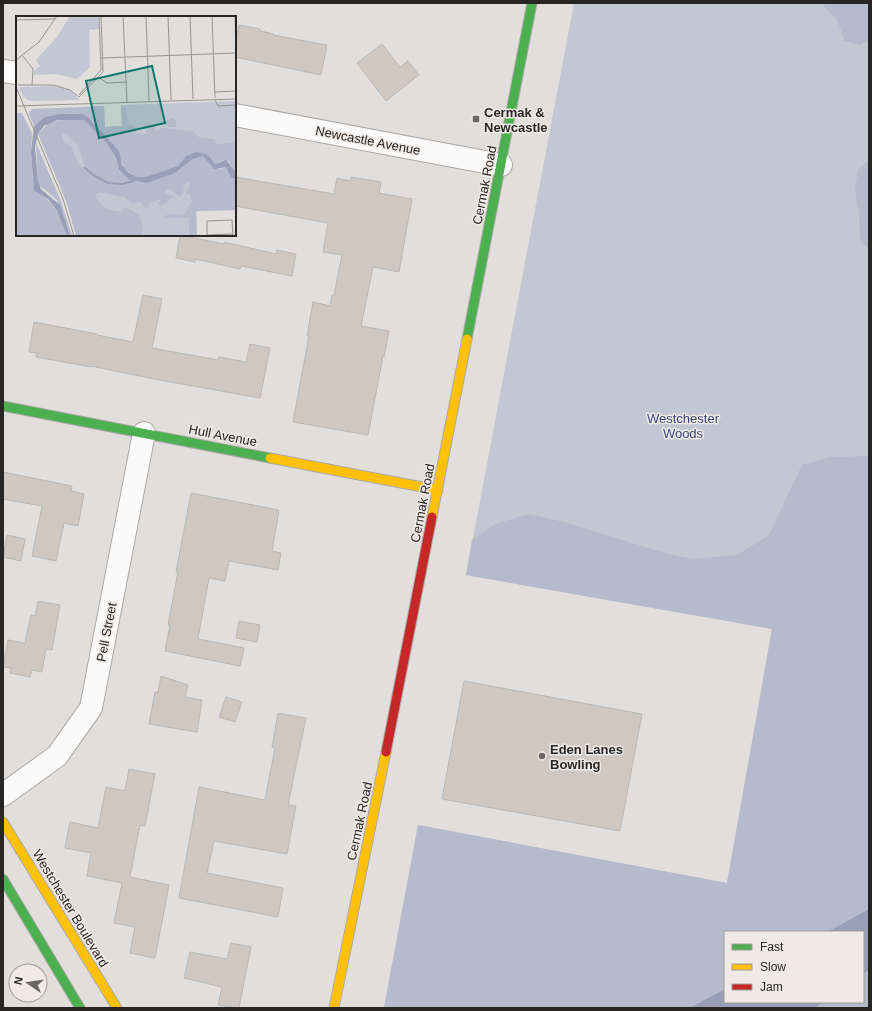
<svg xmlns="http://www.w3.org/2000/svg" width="872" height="1011" viewBox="0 0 872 1011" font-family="Helvetica,sans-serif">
  <rect width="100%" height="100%" fill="#e1dedb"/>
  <path fill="#c3c6d3" d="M574 3H869V909L827 932H725V989L689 1008H384L418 825 727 883 772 629 466 575Z"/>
  <g fill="#b5bacd">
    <path d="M823 3H869V40L860 45 844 41 838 21 824 6Z"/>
    <path d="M869 160V250L860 241 859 214 855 190 858 169Z"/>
    <path d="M869 456V909L827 932H725V989L689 1008H384L418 825 727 883 772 629 466 575 472 540 495 524 529 514 564 522 668 554 694 559 737 555 769 535 802 465 829 457Z"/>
    <path d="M869 970V1008H814L825 1002H863V974Z"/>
  </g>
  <g fill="#989fb7">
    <path d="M869 909V970L863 974V932H827Z"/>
    <path d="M725 989V1002H825L814 1008H689Z"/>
  </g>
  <g fill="#cfc7c0" stroke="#bab8b5">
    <path d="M239 25 260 29V31L274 34 273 35 327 45 321 75 235 57V46Z"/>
    <path d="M382 44 400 67 408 61 419 75 386 101 357 63Z"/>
    <path d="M235 177 334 194 337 178 350 181 351 177 381 182 379 193 412 199 399 272 373 267 361 326 389 331 384 357 383 356 368 435 293 422 309 336H307L313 302 330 306 332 295H334L342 255 323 252 328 223 235 206Z"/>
    <path d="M180 235 224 244V242L276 254 277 250 296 254 292 276 241 266 240 269 195 259V262L176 258Z"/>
    <path d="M143 295 162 299 152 348 218 360 219 357 246 362 250 344 270 348 260 398 154 379 91 366V367L36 357 37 353 29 352 34 322 97 334V335L133 342Z"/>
    <path d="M3 472 72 486 71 491 84 494 78 526 64 523 56 561 32 556 42 506 3 499Z"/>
    <path d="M191 493 279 510 272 551 281 553 278 570 229 561 225 581 209 578 198 639 244 648 240 666 165 651 170 625H168L178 572H176Z"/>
    <path d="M7 535 25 539 21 561 3 557Z"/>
    <path d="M38 601 60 605 52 650 46 649 42 672 32 670 30 677 10 673 11 668 3 667 8 640 25 643 31 615 35 616Z"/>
    <path d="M239 621 260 625 257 642 236 638Z"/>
    <path d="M161 676 188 685 185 697 202 700 197 732 149 724 155 692H158Z"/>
    <path d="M464 681 642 714 620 831 442 799Z"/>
    <path d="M226 697 242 702 235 722 219 717Z"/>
    <path d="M278 713 306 718 288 805 296 806 287 854 214 841 207 873 283 888 278 917 179 898 199 787 265 800 275 748 272 747Z"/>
    <path d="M129 769 155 774 145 826 140 825 130 877 169 885 155 958 130 953 135 927 114 923 122 883 87 876 91 853 65 848 70 822 98 828 106 787 125 791Z"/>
    <path d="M231 943 251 947 239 1008 218 1005 222 987 184 978 190 952 227 959Z"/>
  </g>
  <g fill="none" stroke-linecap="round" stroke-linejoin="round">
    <defs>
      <g id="street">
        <path d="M3 71 17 73"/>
        <path d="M235 115 501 165"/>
        <path d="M3 795 57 756 91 708 144 433"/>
      </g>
      <g id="fast">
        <path d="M467 339 532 3"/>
        <path d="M3 406 270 458"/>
        <path d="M3 879 80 1008"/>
      </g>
      <g id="slow">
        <path d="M270 458 438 490"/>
        <path d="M432 517 467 339"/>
        <path d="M3 822 117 1008"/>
        <path d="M334 1008 386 752"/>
      </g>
      <path id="jam" d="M386 752 432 517"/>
    </defs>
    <use href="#street" stroke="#aba9a7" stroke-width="24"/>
    <use href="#fast" stroke="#aba9a7" stroke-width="11"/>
    <use href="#slow" stroke="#aba9a7" stroke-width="11"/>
    <use href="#jam" stroke="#aba9a7" stroke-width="11"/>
    <use href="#street" stroke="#fafafa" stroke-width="22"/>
    <use href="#fast" stroke="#4caf50" stroke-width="9"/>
    <use href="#slow" stroke="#ffc107" stroke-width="9"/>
    <use href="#jam" stroke="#c62828" stroke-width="9"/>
  </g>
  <g fill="#696665" stroke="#f0eae6" stroke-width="1.5">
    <rect x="472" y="115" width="8" height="8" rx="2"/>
    <circle cx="542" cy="756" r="4"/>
  </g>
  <g text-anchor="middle" stroke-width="3" stroke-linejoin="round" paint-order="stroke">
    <g font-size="13" font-weight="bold" fill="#282625" stroke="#f0eae6" text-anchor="start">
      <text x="484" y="117">Cermak &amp;<tspan x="484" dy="15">Newcastle</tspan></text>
      <text x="550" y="754">Eden Lanes<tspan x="550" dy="15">Bowling</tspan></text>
    </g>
    <g font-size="13" fill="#282625" stroke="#f0eae6">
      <text transform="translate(368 140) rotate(11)" y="5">Newcastle Avenue</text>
      <text transform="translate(484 185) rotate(-79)" y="5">Cermak Road</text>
      <text transform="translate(223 435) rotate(11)" y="5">Hull Avenue</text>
      <text transform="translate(422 503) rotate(-79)" y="5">Cermak Road</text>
      <text transform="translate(106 632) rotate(-79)" y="5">Pell Street</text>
      <text transform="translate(359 821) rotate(-78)" y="5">Cermak Road</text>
      <text transform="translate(71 908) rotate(59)" y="5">Westchester Boulevard</text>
    </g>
    <g font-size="13" fill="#3b477a" stroke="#f0eae6">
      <text x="683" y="423">Westchester<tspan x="683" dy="15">Woods</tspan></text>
    </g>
  </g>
  <g transform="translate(16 16)">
    <rect width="220" height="220" fill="#e1dedb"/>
    <path d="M54 0H82L83 13 73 14 74 51 61 63 40 58 18 59V55L24 50 20 44 41 21ZM38 70 55 74 63 84 14 85 7 81 3 71ZM220 85V156L212 145 120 161 113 157 105 138 23 105 18 110 13 95 88 90 89 111 106 110 105 89ZM41 104 105 157 220 163V194L180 195 181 220H60L51 187 22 118Z" fill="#c3c6d3"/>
    <path d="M105 89 110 92 111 107 118 110 121 117 130 118V113L138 109 140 115 146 112 177 115 184 122 198 123 200 128 220 127V156L212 145 206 144 199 148 195 142 181 136 170 140 162 150 130 161H120L108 152 101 134 69 99H34L18 110 13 98 16 93 88 90 89 111 106 110ZM0 97H6L16 117 15 136 18 175 31 183 40 193 51 220H0ZM158 101 161 111H152L146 107ZM51 103 68 104 90 126 100 142 103 155 121 166 131 167 159 157 183 140H187L204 153 210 151 220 163V194L180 195 181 220H173V202H146L153 198 166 199 173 193 171 191 176 186 174 179 170 177 174 169 172 165 167 170 168 176 164 181 154 173 150 174 149 177 158 181 145 190 142 188 145 183 133 187 132 191 129 192 126 186 115 187 108 181 82 176 79 181 90 193 106 196 108 192H112L124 200 127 214 125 219 129 220H60L51 187 22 118 33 107ZM46 118H50L62 129 70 153 62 148 56 131 47 125ZM20 127 45 185 56 220H54L41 184 22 168Z" fill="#b5bacd" fill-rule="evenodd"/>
    <path d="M44 98H66L72 101 103 135 106 149 113 157 120 161H130L162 150 170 140 181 136 192 139 199 148 210 144 220 156V163L215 161 210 151 198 153 187 140 177 143 159 157 131 167 114 164 103 154 100 142 90 126 68 104H41L28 110 22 118 19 131 22 165 25 173 44 189 54 220H51L40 193 32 183 18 175 15 136 18 110 29 101Z" fill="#989fb7"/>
    <path fill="none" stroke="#989fb7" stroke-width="2" d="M68 151 77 159 92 167 106 168 118 165"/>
    <path fill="none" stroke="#979492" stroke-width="1" d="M107 0 111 86M130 0 133 85M152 0 155 84M174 0 177 83M196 0 199 82M219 0 220 35M0 4 39 3M7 40 17 53 16 69M85 42 220 37M0 44 23 26 41 0M82 61 91 67 110 66M2 69H38L54 74 63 81M0 71 47 183 58 220M199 76 220 75M63 79 85 54 83 0M63 81 87 56 85 0M199 84 202 90 220 89M0 90 220 83M191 219 217 218M191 220V205L216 204 217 220"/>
    <path fill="#0f766e" fill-opacity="0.15" stroke="#0f766e" stroke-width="2" d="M136 50 149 107 83 122 70 65Z"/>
    <rect width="220" height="220" fill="none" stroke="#282625" stroke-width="2"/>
  </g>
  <rect width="872" height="1011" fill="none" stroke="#282625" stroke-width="8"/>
  <rect x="724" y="931" width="140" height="72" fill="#f0eae6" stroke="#a09c99"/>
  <rect x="732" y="944" width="20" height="6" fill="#4caf50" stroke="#a09c99"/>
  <text x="760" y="951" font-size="12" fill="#282625">Fast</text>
  <rect x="732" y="964" width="20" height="6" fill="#ffc107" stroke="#a09c99"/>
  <text x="760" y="971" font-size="12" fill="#282625">Slow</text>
  <rect x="732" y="984" width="20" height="6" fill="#c62828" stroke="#a09c99"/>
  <text x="760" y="991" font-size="12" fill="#282625">Jam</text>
  <g transform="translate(28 983) rotate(283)"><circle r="19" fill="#f0eae6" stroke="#a09c99"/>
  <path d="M0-3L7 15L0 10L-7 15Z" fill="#696665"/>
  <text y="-6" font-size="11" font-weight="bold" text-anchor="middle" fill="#282625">N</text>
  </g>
</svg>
